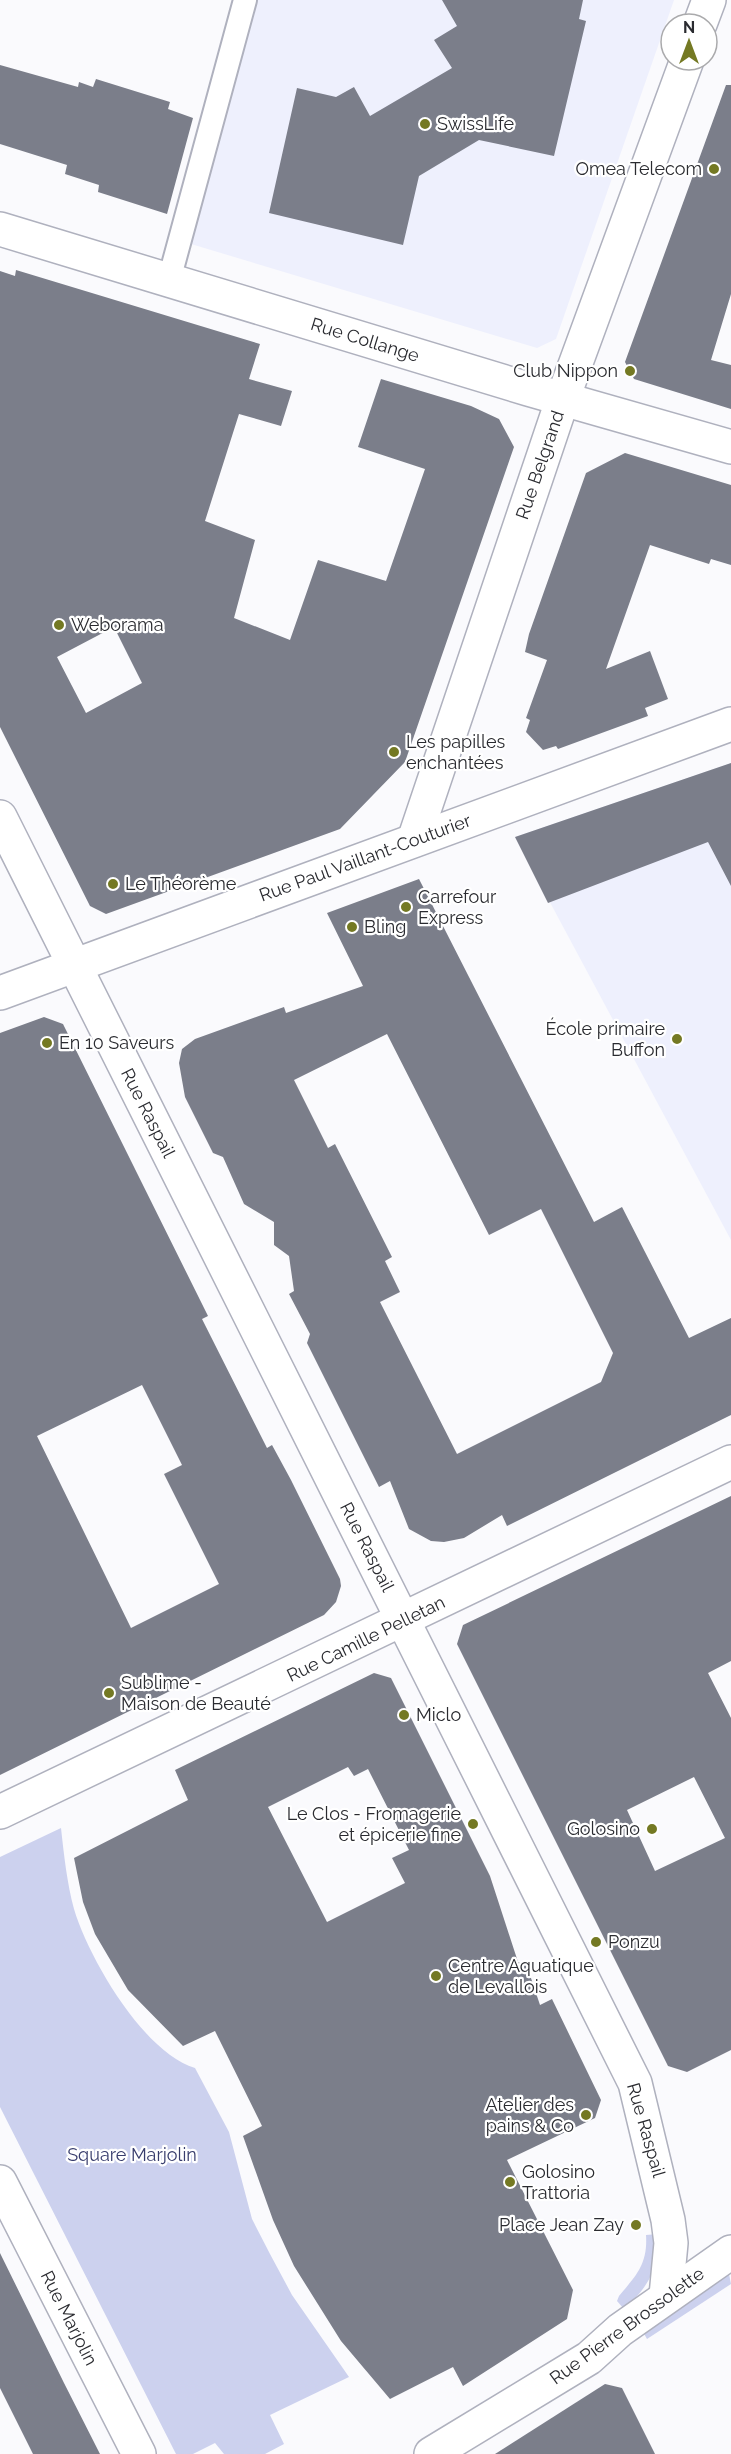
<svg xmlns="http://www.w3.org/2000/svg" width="731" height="2454" viewBox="0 0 731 2454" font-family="Raleway,sans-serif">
  <rect width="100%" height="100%" fill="#fafafd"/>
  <g fill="#eef0fd">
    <path d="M253 0H674L556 339 537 348 191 244Z"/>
    <path d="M731 763V1240L515 837Z"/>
  </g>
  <g fill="#ccd1ee">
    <path d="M61 1828C64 1855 67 1883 74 1909 89 1959 144 2053 195 2068L229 2132 252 2219 270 2254 292 2295 349 2377 270 2415 284 2444 265 2454H224L215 2443 193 2454H176L0 2107V1857Z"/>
    <path d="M658 2234C655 2272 653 2282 624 2309L617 2301 619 2296C636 2276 648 2264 646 2235Z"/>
    <path d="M729 2274 731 2284 647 2339 642 2330Z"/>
  </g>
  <g fill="#7b7e8a" fill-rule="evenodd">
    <path d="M442 0H583L579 19 586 21 554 156 479 140 419 176 403 245 269 213 297 88 336 97 354 87 370 116 452 68 434 40 457 26Z"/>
    <path d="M0 65 78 87 79 82 93 87 96 79 170 102 168 109 193 118 167 214 98 192 99 185 65 174 67 165 0 144Z"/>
    <path d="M726 85H731V294L711 360 731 365V409L634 379 625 362Z"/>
    <path d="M16 270 260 344 249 379 292 391 281 426 239 414 205 521 255 540 234 618 290 640 318 560 386 581 425 469 358 447 381 379 471 406 499 419 514 447 405 762 340 829 106 914 90 906 0 727V271L15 276ZM114 627 142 683 86 713 57 657Z"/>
    <path d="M625 453 731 485V565L711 559 709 564 650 545 606 669 650 651 668 699 645 708 648 716 558 749 556 746 543 750 526 732 530 720 526 718 547 660 525 652 529 634 586 473Z"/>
    <path d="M731 763V886L708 842 548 903 515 837Z"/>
    <path d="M419 879 594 1222 622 1207 689 1338 731 1318V1415L507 1526 502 1515 464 1538 444 1542 431 1541 409 1529 390 1481 379 1487 307 1343 310 1334 289 1294 294 1291 289 1256 274 1245V1222L244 1204 223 1157 213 1153 185 1097 179 1063 182 1049 195 1039 284 1007 286 1013 363 986 327 913ZM387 1034 489 1235 541 1209 613 1353 601 1382 457 1454 380 1302 400 1292 385 1261 392 1257 335 1144 328 1148 294 1080Z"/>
    <path d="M44 1017 63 1024 208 1316 202 1319 267 1448 272 1445 291 1480 340 1579 341 1586 336 1602 324 1615 0 1775V1033ZM142 1385 182 1465 164 1474 219 1584 131 1628 37 1436Z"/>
    <path d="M731 1496V1661L708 1673 731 1718V2050L687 2072 668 2066 457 1644 463 1625ZM694 1777 725 1838 655 1871 627 1810Z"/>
    <path d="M374 1673 391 1678 490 1876 518 1962 527 1966 540 2005 552 1999 601 2100 595 2118 507 2160 573 2290 567 2319 463 2386 453 2367 390 2399 341 2341 294 2266 273 2220 243 2136 262 2126 215 2031 183 2046 128 1990 95 1934 83 1902 74 1858 188 1800 175 1770ZM348 1767 354 1776 368 1769 409 1850 392 1858 405 1883 327 1922 268 1807Z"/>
    <path d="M0 2253 64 2383 100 2454H33L0 2388Z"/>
    <path d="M605 2384 622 2388 655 2454H495Z"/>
  </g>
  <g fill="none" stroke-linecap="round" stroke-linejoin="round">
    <defs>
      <path id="lane" d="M169 280 245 0"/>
      <g id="street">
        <path d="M700 24 709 0"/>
        <path d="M0 229 528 389 731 447"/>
        <path d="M0 817 635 2083 668 2220 671 2243 666 2296"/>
        <path d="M414 840 563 398 687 60"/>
        <path d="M0 993 731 724"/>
        <path d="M0 1812 731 1462"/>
        <path d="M0 2182 139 2454"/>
        <path d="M431 2454 589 2358 620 2330 731 2252"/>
      </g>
    </defs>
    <use href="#lane" stroke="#afb1be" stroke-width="26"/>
    <use href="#street" stroke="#afb1be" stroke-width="36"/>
    <use href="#lane" stroke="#fff" stroke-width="22"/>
    <use href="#street" stroke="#fff" stroke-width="33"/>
  </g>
  <g fill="#747923" stroke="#fff" stroke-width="2">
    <circle cx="425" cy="124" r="6"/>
    <circle cx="714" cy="169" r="6"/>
    <circle cx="630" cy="371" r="6"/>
    <circle cx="59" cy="625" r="6"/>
    <circle cx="394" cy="752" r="6"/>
    <circle cx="113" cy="884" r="6"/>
    <circle cx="406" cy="907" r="6"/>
    <circle cx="352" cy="927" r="6"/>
    <circle cx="677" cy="1039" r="6"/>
    <circle cx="47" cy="1043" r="6"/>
    <circle cx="109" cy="1693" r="6"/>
    <circle cx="404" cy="1715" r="6"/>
    <circle cx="473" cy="1824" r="6"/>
    <circle cx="652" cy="1829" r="6"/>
    <circle cx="596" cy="1942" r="6"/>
    <circle cx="436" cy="1976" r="6"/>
    <circle cx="586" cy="2115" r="6"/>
    <circle cx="510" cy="2182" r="6"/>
    <circle cx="636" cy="2225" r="6"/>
  </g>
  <g text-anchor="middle" stroke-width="4.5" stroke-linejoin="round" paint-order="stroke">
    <g font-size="18" fill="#2a2b30" stroke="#fff" text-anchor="start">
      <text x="437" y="130">SwissLife</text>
      <text x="702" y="175" text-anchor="end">Omea Telecom</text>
      <text x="618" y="377" text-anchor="end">Club Nippon</text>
      <text x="71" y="631">Weborama</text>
      <text x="406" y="748">Les papilles<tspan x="406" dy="21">enchantées</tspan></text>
      <text x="125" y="890">Le Théorème</text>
      <text x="418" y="903">Carrefour<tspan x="418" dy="21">Express</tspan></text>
      <text x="364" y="933">Bling</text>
      <text x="665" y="1035" text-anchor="end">École primaire<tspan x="665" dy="21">Buffon</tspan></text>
      <text x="59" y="1049">En 10 Saveurs</text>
      <text x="121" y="1689">Sublime -<tspan x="121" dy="21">Maison de Beauté</tspan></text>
      <text x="416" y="1721">Miclo</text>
      <text x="461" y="1820" text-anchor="end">Le Clos - Fromagerie<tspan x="461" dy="21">et épicerie fine</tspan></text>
      <text x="640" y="1835" text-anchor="end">Golosino</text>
      <text x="608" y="1948">Ponzu</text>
      <text x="448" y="1972">Centre Aquatique<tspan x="448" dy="21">de Levallois</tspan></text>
      <text x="574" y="2111" text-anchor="end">Atelier des<tspan x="574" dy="21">pains &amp; Co</tspan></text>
      <text x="522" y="2178">Golosino<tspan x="522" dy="21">Trattoria</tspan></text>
      <text x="624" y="2231" text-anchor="end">Place Jean Zay</text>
    </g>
    <g font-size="18" fill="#2a2b30" stroke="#fff">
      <text transform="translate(365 340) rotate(17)" y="6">Rue Collange</text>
      <text transform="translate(540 465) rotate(-71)" y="6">Rue Belgrand</text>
      <text transform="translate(365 858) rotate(-20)" y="6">Rue Paul Vaillant-Couturier</text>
      <text transform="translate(148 1113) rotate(63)" y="6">Rue Raspail</text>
      <text transform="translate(367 1547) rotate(63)" y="6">Rue Raspail</text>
      <text transform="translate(366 1639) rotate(-26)" y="6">Rue Camille Pelletan</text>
      <text transform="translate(646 2130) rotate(74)" y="6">Rue Raspail</text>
      <text transform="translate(69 2318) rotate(63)" y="6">Rue Marjolin</text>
      <text transform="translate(627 2326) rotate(-36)" y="6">Rue Pierre Brossolette</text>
    </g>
    <g font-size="18" fill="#383d6d" stroke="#fff">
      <text x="132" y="2161">Square Marjolin</text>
    </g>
  </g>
  <g transform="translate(689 42)"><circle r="28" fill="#ffffff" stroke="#aaaaac" stroke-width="1.5"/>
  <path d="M0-4.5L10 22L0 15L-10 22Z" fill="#747923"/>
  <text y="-9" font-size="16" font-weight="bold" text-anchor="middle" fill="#2a2b30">N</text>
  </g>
</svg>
